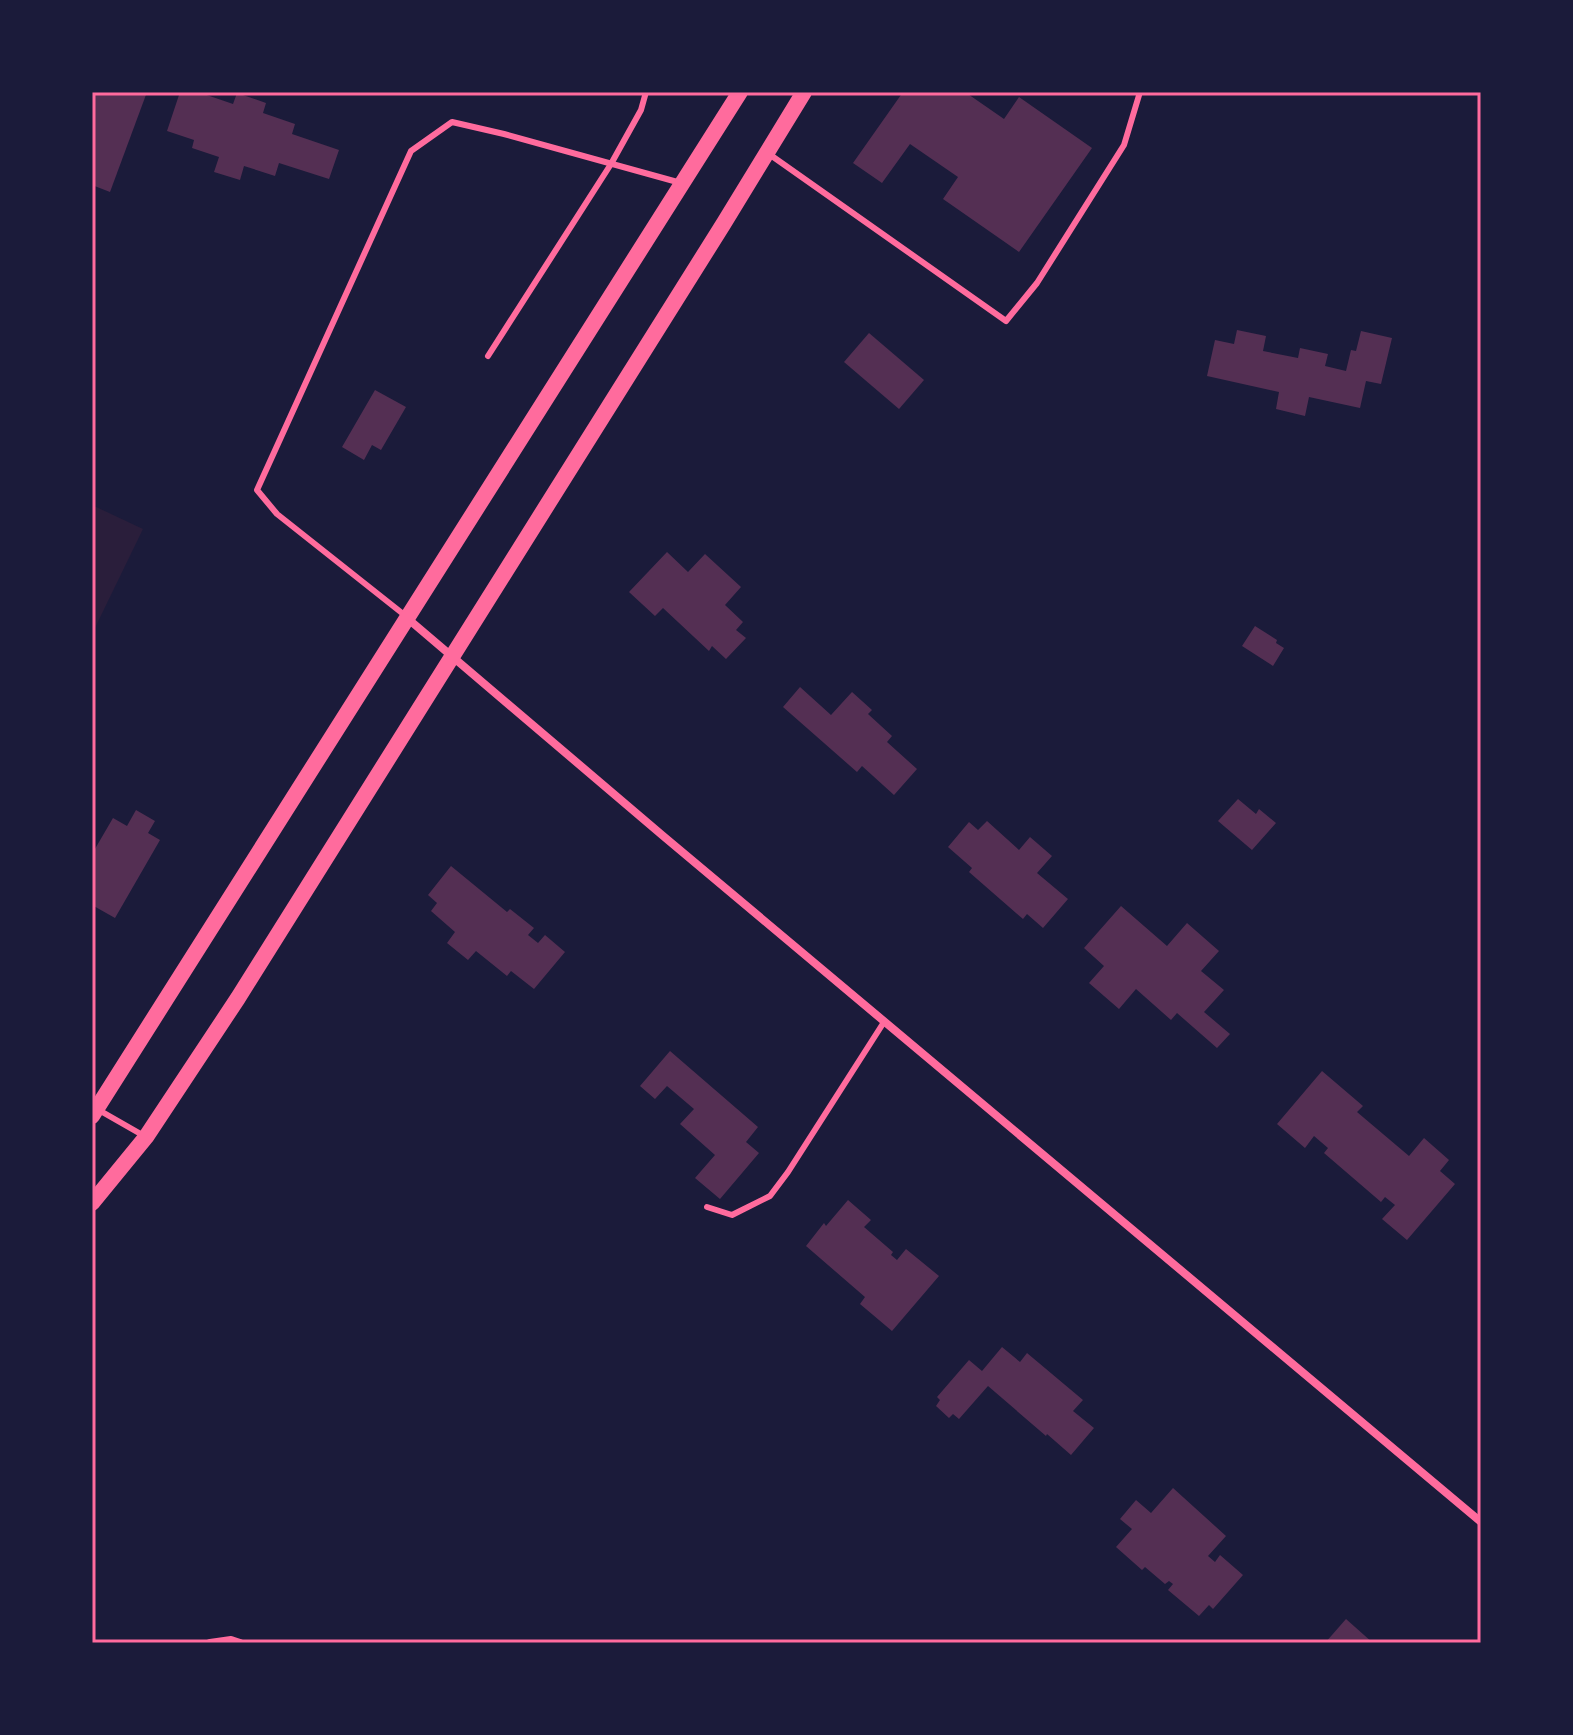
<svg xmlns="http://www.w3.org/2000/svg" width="1573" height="1735" viewBox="0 0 1573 1735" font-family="Raleway,sans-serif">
  <rect width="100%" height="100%" fill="#1b1b3a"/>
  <path fill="#2a1e3b" d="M92 505 143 529 92 634Z"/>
  <g fill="#542f53">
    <path d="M92 92H147L110 192 92 185Z"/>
    <path d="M180 92H198L233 104 237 93 266 103 263 113 295 124 292 134 339 150 329 179 279 163 275 176 244 166 240 180 214 172 219 157 192 148 194 140 167 131Z"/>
    <path d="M903 92H965L1004 119 1019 97 1092 148 1019 252 943 199 958 177 910 144 882 183 853 163Z"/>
    <path d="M1237 330 1266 336 1263 351 1298 358 1300 348 1328 354 1325 366 1346 371 1351 350 1356 351 1361 331 1392 338 1381 384 1366 381 1360 408 1309 397 1305 416 1276 409 1279 392 1207 376 1215 340 1234 344Z"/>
    <path d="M869 333 924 380 899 409 844 362Z"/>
    <path d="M375 390 406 407 381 450 372 445 364 460 342 447Z"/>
    <path d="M667 552 688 572 705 554 741 587 725 605 743 622 736 630 746 638 726 659 712 646 709 651 663 608 655 616 629 592Z"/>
    <path d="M1255 626 1277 640 1276 643 1284 648 1273 666 1242 646Z"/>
    <path d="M800 687 831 715 852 692 872 710 868 714 892 736 887 742 917 769 894 795 862 766 857 772 783 707Z"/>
    <path d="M1238 799 1256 814 1259 809 1276 823 1252 850 1218 821Z"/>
    <path d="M136 810 155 821 148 833 160 840 115 918 92 905V854L113 818 127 826Z"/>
    <path d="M987 821 1019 850 1030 837 1052 856 1037 873 1068 899 1043 928 1027 914 1023 919 969 872 972 868 948 847 969 822 978 830Z"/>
    <path d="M451 866 507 912 510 909 534 928 528 935 538 943 545 935 565 952 534 989 511 971 507 976 476 951 468 960 447 943 455 932 431 911 437 903 428 895Z"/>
    <path d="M1121 906 1167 946 1187 923 1219 951 1201 971 1224 990 1204 1012 1230 1034 1217 1048 1177 1013 1171 1020 1136 989 1119 1009 1089 983 1104 966 1084 948Z"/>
    <path d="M670 1051 758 1127 746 1142 759 1153 720 1199 695 1178 715 1155 680 1124 694 1109 667 1086 655 1099 640 1086Z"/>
    <path d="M1322 1071 1363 1106 1357 1112 1409 1156 1424 1138 1449 1160 1440 1171 1455 1184 1407 1240 1382 1219 1395 1205 1385 1197 1381 1202 1324 1153 1328 1148 1314 1136 1305 1148 1277 1124Z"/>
    <path d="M848 1200 871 1220 864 1227 893 1252 891 1255 897 1260 906 1249 939 1276 892 1331 860 1304 865 1297 806 1246 824 1223 826 1226Z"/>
    <path d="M1002 1347 1020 1362 1027 1353 1083 1400 1073 1411 1094 1428 1071 1455 1047 1434 1046 1436 988 1386 959 1419 953 1414 949 1418 936 1406 940 1400 937 1397 969 1360 982 1371Z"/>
    <path d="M1173 1488 1226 1536 1208 1556 1215 1562 1220 1555 1243 1575 1213 1609 1209 1605 1199 1616 1168 1590 1173 1584 1169 1581 1165 1584 1145 1567 1142 1570 1116 1547 1132 1529 1120 1519 1136 1500 1151 1513Z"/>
    <path d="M1346 1619 1373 1643H1325Z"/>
  </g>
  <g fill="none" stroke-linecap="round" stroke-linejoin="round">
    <g stroke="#ff6b9d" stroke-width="6">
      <path d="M769 154 1006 321 1037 283 1124 145 1140 92"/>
      <path d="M488 356 611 164 641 110 646 92"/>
      <path d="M407 617 277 514 257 490 411 151 452 122 504 134 681 183"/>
      <path d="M97 1109 146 1137"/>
      <path d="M707 1207 732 1215 770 1196 788 1172 884 1022"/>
    </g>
    <g stroke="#ff6b9d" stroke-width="8">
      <path d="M407 618 662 835 1481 1522"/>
      <path d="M210 1643 231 1640 240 1643"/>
    </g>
    <g stroke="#ff6b9d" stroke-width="16">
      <path d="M92 1116 740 92"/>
      <path d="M92 1203 146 1137 238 998 724 223 804 92"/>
    </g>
  </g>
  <rect width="1573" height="1735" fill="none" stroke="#1b1b3a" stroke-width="188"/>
  <rect x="94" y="94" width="1385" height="1547" fill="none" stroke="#ff6b9d" stroke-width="3"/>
</svg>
